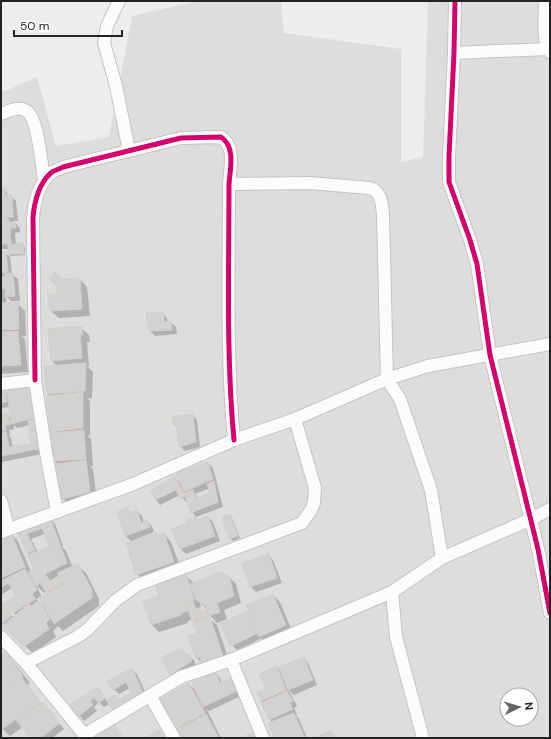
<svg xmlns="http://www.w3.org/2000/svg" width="551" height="739" viewBox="0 0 551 739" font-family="'DM Sans',sans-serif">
  <rect width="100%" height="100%" fill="#efedeb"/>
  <path fill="#dfdddc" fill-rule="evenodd" d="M199 1H281L284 33 401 49V162L423 157 428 1H550V738H1V93L37 77 56 146 109 137 132 16ZM507 695H531V719H507Z"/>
  <g fill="#0003" fill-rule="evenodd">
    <path d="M4 189 9 196H11L16 201 18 221H13L20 228V232L15 233 16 245 22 244 25 247V255L10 256 12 274 18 279 20 301H11L6 296 7 304 17 303 25 311 26 336H22L25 339 28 372 1 374V252V253H5L10 257 9 249H1V190Z"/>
    <path d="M80 279 87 287 90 316 59 318 51 311 58 295 62 280Z"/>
    <path d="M162 313 167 318 168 323 171 322 176 327 177 334 155 336 150 331Z"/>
    <path d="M81 328 89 335 90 342H87L89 366H87L93 372 92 398 87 399 90 401V435L88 436 91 439 93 466H90L93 469 97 500 71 506 63 499 58 465 54 461V434L51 431V397L48 394 57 366 52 361Z"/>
    <path d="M31 388 42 454 2 462 1 460V392H5L9 395ZM10 407 12 419 8 415 2 416 1 408ZM14 425 17 428 30 425 32 444 13 448 11 438 9 436 10 435 9 430 14 429Z"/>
    <path d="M192 415 197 420 200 447 185 451 180 446 178 428 174 424Z"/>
    <path d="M208 463 213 468 223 507 196 517 192 512 188 502H186L180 495 160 505 156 500 175 478 182 485ZM210 488 212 493 198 499 195 494Z"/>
    <path d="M1 494 3 495 11 534 18 541 31 572 35 569 19 530 50 519 55 524 63 546 62 547 66 551 73 568 78 566 86 573 99 599V606L63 631 58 626 53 631 56 637 33 653 11 634 1 622V601L14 618 17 616 14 613 17 596 12 588 1 595ZM45 534 51 546 38 552 31 539ZM61 577 64 583H63L59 578ZM36 585 44 593 46 591 49 593 42 597ZM40 597 46 608 36 599Z"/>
    <path d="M127 509 131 514 137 512 142 516 144 523 147 521 152 526 154 532 131 541 126 536 118 513Z"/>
    <path d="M230 516 232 518 240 538 233 541 230 538Z"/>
    <path d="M208 517 213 522 220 541 186 554 181 549 172 529 189 524 195 518 197 520Z"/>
    <path d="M157 534 159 536 164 534 171 542 181 569 145 582 137 574Z"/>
    <path d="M268 555 273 560 282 583 256 592 251 587 243 564Z"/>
    <path d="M186 576 194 583 228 576 236 584 241 603 224 610 227 619 217 623 208 613 209 618 217 625 231 666 214 672 220 678 222 683 230 679 235 684 241 696 209 711 206 708 221 738H180L179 730 177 728 189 684 197 692 213 674 197 658 198 634 195 623 193 619 188 621V623L159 632 152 625 160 596ZM200 603 208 610 210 614 205 610 201 611 198 608 201 607Z"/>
    <path d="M273 595 280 602 293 633 268 644 262 638 237 650 232 645 247 612 252 618Z"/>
    <path d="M181 650 194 660 196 666 176 679 171 674 162 659Z"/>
    <path d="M6 653 13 661 30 683 27 685 41 704 47 708 64 729 52 738H31L23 727 10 736 3 729 1 724V657Z"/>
    <path d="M304 658 308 663 317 685 294 695 288 689 297 706 294 708 297 714 296 715 299 719 307 738H276L273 723 270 720 261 701 277 667 282 672Z"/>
    <path d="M132 669 137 674 150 702 133 693 130 688 119 694 114 689Z"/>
    <path d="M97 688 107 701 115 696 125 711 110 704 104 707 99 702 94 707 97 711 84 721 71 706Z"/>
  </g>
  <g fill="#d4d2d0" stroke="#d2cfcc">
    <path d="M4 188 5 195H12L13 217H1V189Z"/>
    <path d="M1 218H8L9 222H15L16 228H10L11 244H1Z"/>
    <path d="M23 243 24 254H8V245Z"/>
    <path d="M1 252H6L8 272 1 273Z"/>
    <path d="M55 272 62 279 80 278 82 309 50 311 48 294H57V286L49 279Z"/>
    <path d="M5 273H13L15 296 5 297V289H1V298V277L5 276Z"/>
    <path d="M18 302 19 329 1 330V303Z"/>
    <path d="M163 312 164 322 171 321 172 330 149 331 146 313Z"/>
    <path d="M82 326 83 335H80L82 358 51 361 48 329Z"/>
    <path d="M18 331 21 365 1 366V332Z"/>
    <path d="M86 363 85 391 47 394 44 366Z"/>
    <path d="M32 387 34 418 11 424 7 390Z"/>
    <path d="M1 391H6L7 402 1 403Z"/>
    <path d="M83 392V428L50 432 47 396Z"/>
    <path d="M8 414 10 425H5L6 431H1V415Z"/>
    <path d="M193 414 196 442 179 447 176 424H173L172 417Z"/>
    <path d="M28 420H34L38 449 1 456V433L6 432 9 447 31 444Z"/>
    <path d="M84 430 86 459 53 461 51 433Z"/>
    <path d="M86 460 90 492 62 499 56 464Z"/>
    <path d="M208 462 213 479 184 492 176 473Z"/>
    <path d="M175 477 185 496 180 498 176 490 155 500 150 490Z"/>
    <path d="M214 481 218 502 191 513 184 493 193 490 196 499 210 493 207 484Z"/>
    <path d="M127 508 129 513 137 510 141 523 147 520 150 527 125 536 117 512Z"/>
    <path d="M230 515 238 536 229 539 222 517Z"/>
    <path d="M208 516 215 536 180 549 171 529 188 523 187 520 195 517 196 520Z"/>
    <path d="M50 518 59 541 49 545 42 528 27 534 35 550 27 553 17 530Z"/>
    <path d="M11 532 25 567 1 578V537Z"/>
    <path d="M157 533 158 535 164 533 174 562 136 575 126 543Z"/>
    <path d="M59 542 67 563 45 574 50 581 58 576 62 584 46 592 40 583 36 586 28 572 34 569 27 555Z"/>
    <path d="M269 554 277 578 250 587 242 563Z"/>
    <path d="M78 564 92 590V598L54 624 39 597 64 584 57 573Z"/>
    <path d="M25 569 37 590 32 594 36 599 13 613 5 603 16 596 8 583 1 588V581Z"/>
    <path d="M220 572 229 576 234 596 217 603 220 612 209 616 206 606 196 600 190 584Z"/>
    <path d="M186 574 194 600 185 603 188 611 181 613V615L151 625 143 601 159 596 155 584Z"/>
    <path d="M273 594 286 625 259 637 246 605Z"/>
    <path d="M39 600 50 619 46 623 49 629 25 646 2 626 29 604 31 606Z"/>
    <path d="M1 601 12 615 2 624 1 623Z"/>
    <path d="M193 601 196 609 199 608 200 611 206 609 208 617 192 621 186 603Z"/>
    <path d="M247 611 258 633 231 646 220 624Z"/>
    <path d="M210 617 224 659 203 666 200 657 196 659 188 636 197 633 193 622Z"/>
    <path d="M182 648 186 655 189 654 192 661 170 675 161 658Z"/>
    <path d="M6 652 23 676 1 688V655Z"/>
    <path d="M304 657 313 680 288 690 279 667Z"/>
    <path d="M277 666 286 690 261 701 257 692 266 689 259 674Z"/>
    <path d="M132 668 145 697 126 708 119 699 132 693 126 682 113 690 106 682Z"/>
    <path d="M215 672 220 683 230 678 237 691 203 707 192 683Z"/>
    <path d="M21 677 40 703 2 729 1 727V688Z"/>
    <path d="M189 683 205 713 176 729 160 699Z"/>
    <path d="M97 687 105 698 99 703 94 698 90 701 93 705 79 716 69 706Z"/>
    <path d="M287 691 293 701 290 703 293 709 269 720 261 703Z"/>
    <path d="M115 695 124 708 115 713 106 700Z"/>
    <path d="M43 702 60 723 41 738H30L16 720Z"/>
    <path d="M294 713 305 738H275L268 723Z"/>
    <path d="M206 714 219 738H179L175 731Z"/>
    <path d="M114 724 123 738H101L98 734Z"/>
    <path d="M159 730 164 738H145Z"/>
    <path d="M331 731 335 738H313Z"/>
    <path d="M255 732 257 738H241Z"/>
  </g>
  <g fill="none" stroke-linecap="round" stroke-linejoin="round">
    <defs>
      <g id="minor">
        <path d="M119 1 107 26 104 43 116 86 129 151"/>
        <path d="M455 1 454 53 449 156V182L470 240 477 264 490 355 538 549 550 613"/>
        <path d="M545 1C545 14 542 42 550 52"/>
        <path d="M454 53 548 49"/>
        <path d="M1 114C9 111 20 105 28 112 38 121 42 166 44 180"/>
        <path d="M229 184 309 183 369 188C381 190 382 204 383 214L387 379 400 399 431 490 442 558"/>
        <path d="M35 380 33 218C34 203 39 182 52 172 55 170 60 169 63 167L181 138 221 137C236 147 230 169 229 184 229 269 226 355 234 440"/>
        <path d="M1 384 35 380 46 453 57 512"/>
        <path d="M1 501 8 528"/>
        <path d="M1 532 131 485 234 440 295 419 387 379 428 366 550 344"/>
        <path d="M392 592 396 637 423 738"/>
        <path d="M1 637 26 663 87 738"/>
        <path d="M231 660 263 738"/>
        <path d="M26 663 77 637 87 630 115 601 137 585 302 523 311 510 314 503 315 488 295 419"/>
        <path d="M150 696 174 738"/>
        <path d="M84 735 181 677 231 660 392 592 442 558 531 519 550 509"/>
      </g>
    </defs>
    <use href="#minor" stroke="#c5c4c3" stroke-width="14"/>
    <use href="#minor" stroke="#fdfcfc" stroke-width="12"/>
    <defs>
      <g id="cycleway">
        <path d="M455 1 454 53 449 156V182L470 240 477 264 490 355 538 549 550 613"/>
        <path d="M35 380 33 218C34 203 39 182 52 172 55 170 60 169 63 167L181 138 221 137C236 147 230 169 229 184 229 269 226 355 234 440"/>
      </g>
    </defs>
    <use href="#cycleway" stroke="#fff" stroke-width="8"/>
    <use href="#cycleway" stroke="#d6006c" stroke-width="5"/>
  </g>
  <rect width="551" height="739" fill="none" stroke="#222222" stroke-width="4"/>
  <g transform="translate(519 707) rotate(85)"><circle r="19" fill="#ffffff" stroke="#a7a7a7"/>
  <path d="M0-3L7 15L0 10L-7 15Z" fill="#6a6968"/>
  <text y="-6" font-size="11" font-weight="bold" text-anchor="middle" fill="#222222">N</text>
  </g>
  <path d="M14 30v6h108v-6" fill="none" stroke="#222222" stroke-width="2"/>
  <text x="20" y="30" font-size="12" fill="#222222" stroke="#ffffff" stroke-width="3" paint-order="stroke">50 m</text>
</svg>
